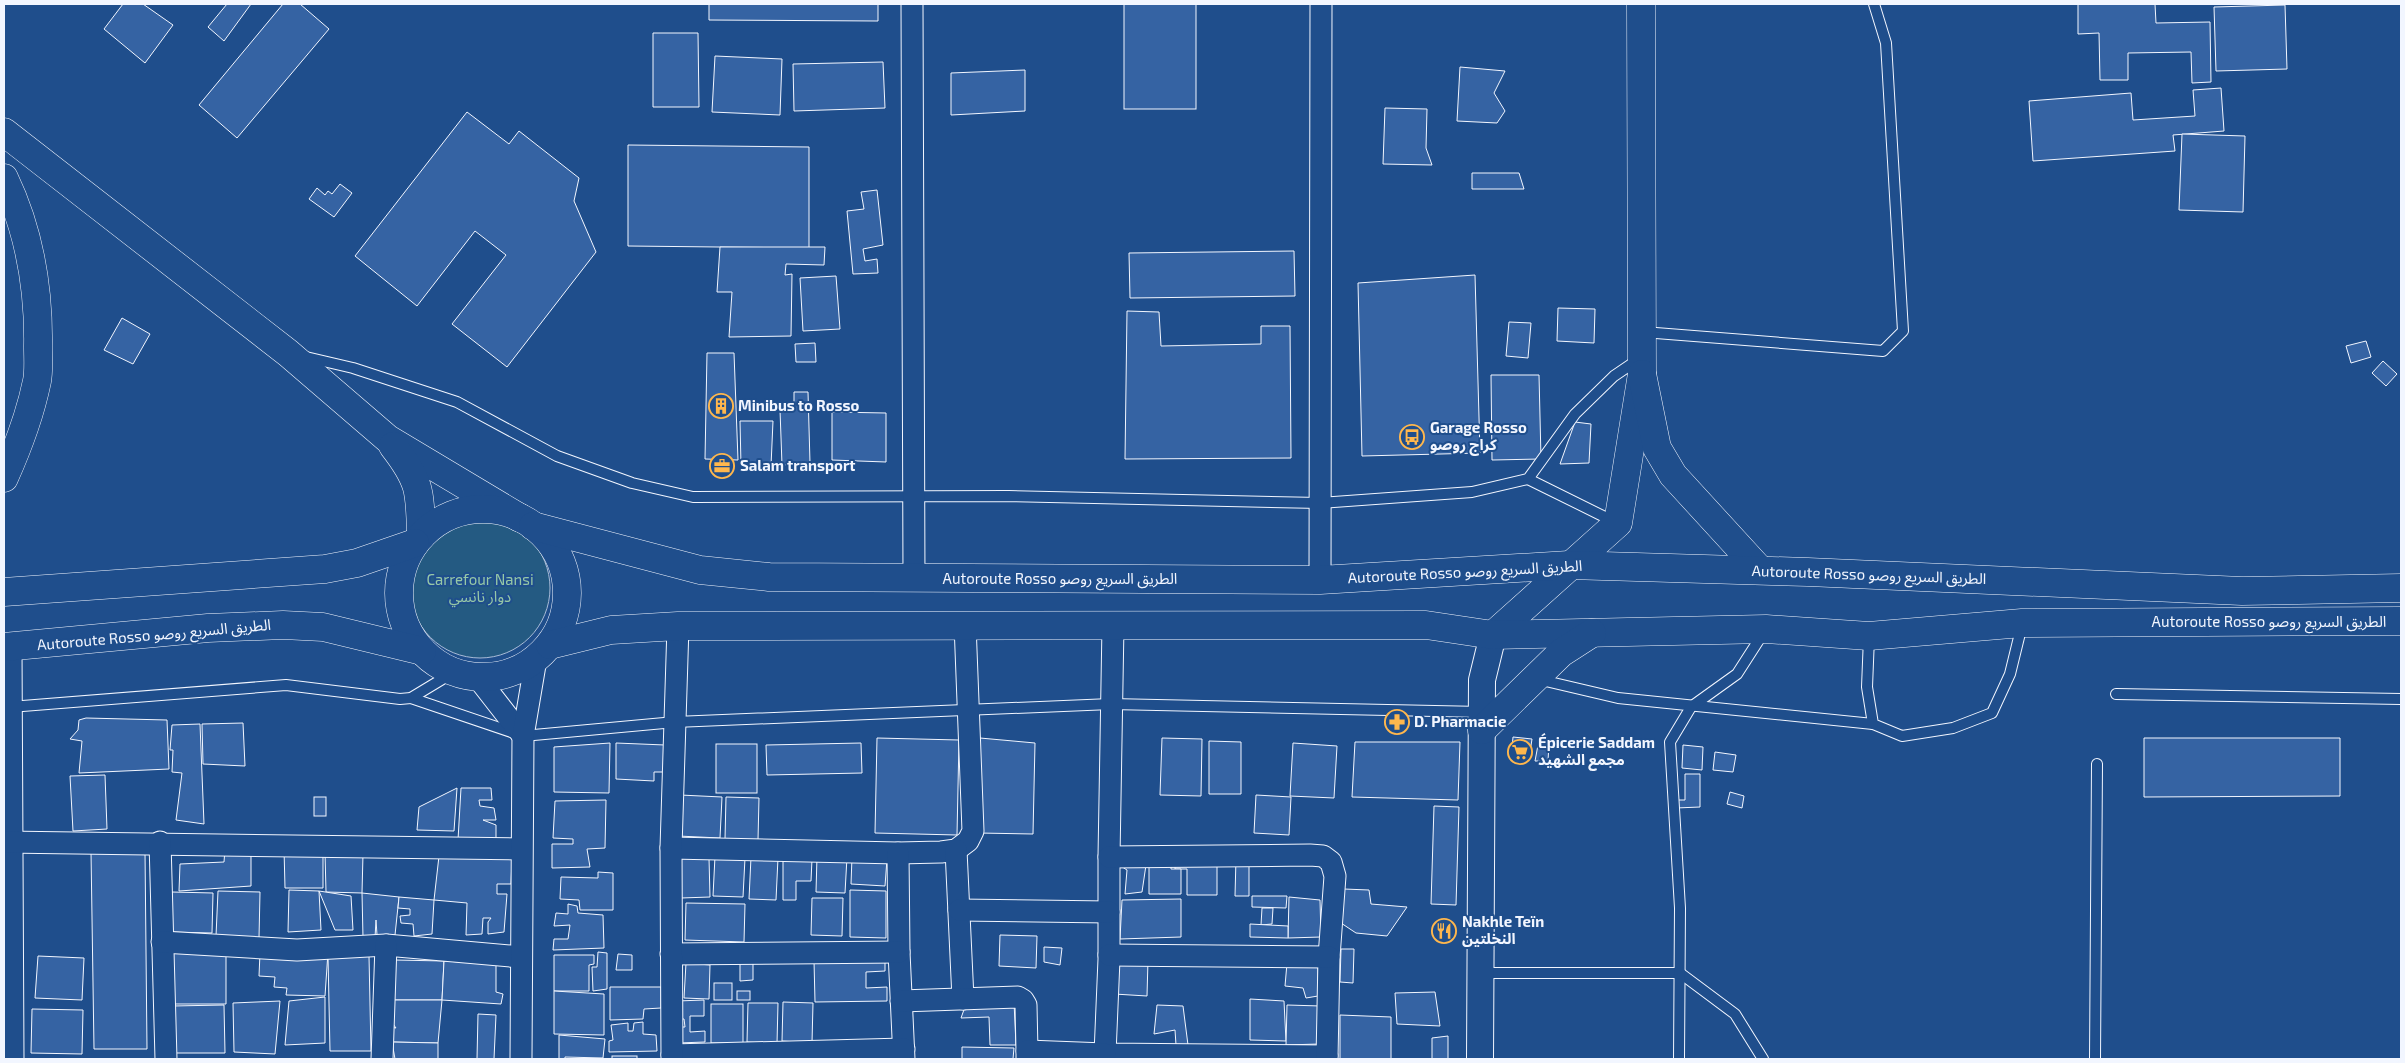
<svg xmlns="http://www.w3.org/2000/svg" width="2405" height="1063" viewBox="0 0 2405 1063" font-family="'Exo 2','Noto Sans Arabic',sans-serif">
  <rect width="100%" height="100%" fill="#1f4e8c"/>
  <circle fill="#245a82" stroke="#a8bbd7" cx="480" cy="588" r="70"/>
  <g fill="#3563a3" stroke="#f2f6ff">
    <path d="M123 4H143L173 25 145 63 104 29Z"/>
    <path d="M227 4H251L224 41 208 27Z"/>
    <path d="M283 4H300L329 29 237 138 199 105Z"/>
    <path d="M709 4H878V21L709 20Z"/>
    <rect x="1124" y="4" width="72" height="105"/>
    <path d="M2078 4H2155L2156 23 2210 22 2211 82 2192 83 2191 52 2128 53V80H2100L2099 33 2078 34Z"/>
    <path d="M2285 5 2287 69 2216 71 2214 7Z"/>
    <path d="M653 33H698L699 107H653Z"/>
    <path d="M715 56 782 59 780 115 712 112Z"/>
    <path d="M883 62 885 108 794 111 793 64Z"/>
    <path d="M1460 67 1505 71 1494 93 1505 111 1497 123 1457 121Z"/>
    <path d="M1025 70V111L951 115V73Z"/>
    <path d="M2221 88 2224 131 2173 135 2175 151 2033 161 2029 101 2131 93 2133 120 2195 116 2193 90Z"/>
    <path d="M1385 108 1427 109 1426 148 1432 165 1383 164Z"/>
    <path d="M467 112 509 144 519 131 579 178 574 201 596 252 507 367 452 324 506 255 475 231 417 306 355 256Z"/>
    <path d="M2182 134 2245 136 2243 212 2179 210Z"/>
    <path d="M628 145 809 147V248L628 246Z"/>
    <path d="M1472 173H1519L1524 189H1472Z"/>
    <path d="M340 184 352 193 334 217 309 199 317 188 325 195 328 191 332 194Z"/>
    <path d="M877 190 883 245 863 249 865 261 877 259 878 273 853 274 847 211 864 209 861 192Z"/>
    <path d="M720 247H825L824 265 786 264 785 275 792 274 791 336 729 337 732 292H717Z"/>
    <path d="M1294 251 1295 296 1130 298 1129 253Z"/>
    <path d="M1475 275 1480 453 1362 456 1358 283Z"/>
    <path d="M836 276 840 329 803 331 800 278Z"/>
    <path d="M1558 308 1595 309 1594 343 1557 341Z"/>
    <path d="M1127 311 1159 312 1161 346 1261 344V326H1290L1291 458 1125 459Z"/>
    <path d="M122 318 150 334 133 364 104 350Z"/>
    <path d="M1509 322 1531 323 1528 358 1506 356Z"/>
    <path d="M2366 341 2371 357 2351 363 2346 346Z"/>
    <path d="M815 343 816 362H796L795 344Z"/>
    <path d="M707 353H734L738 460 705 459Z"/>
    <path d="M2383 361 2397 374 2386 386 2372 373Z"/>
    <path d="M1491 375H1539L1541 459 1492 460Z"/>
    <path d="M794 392H808L810 463 782 465 780 410 794 411Z"/>
    <path d="M832 412 886 413V462L832 460Z"/>
    <path d="M740 421H773L771 466H741Z"/>
    <path d="M1575 422 1591 424 1589 463 1560 464Z"/>
    <path d="M86 718 167 720 169 769 79 773 82 741 70 739 78 730 79 720Z"/>
    <path d="M243 723 245 766 203 764 202 724Z"/>
    <path d="M200 724 204 824 176 820 182 773 172 772 173 750H170L172 725Z"/>
    <path d="M1513 737 1532 739 1529 759H1511Z"/>
    <path d="M877 738 959 740 957 835 875 833Z"/>
    <path d="M980 738 1035 743 1033 834 978 833Z"/>
    <path d="M1162 738 1202 739 1201 796 1160 795Z"/>
    <path d="M2144 738H2340V796L2144 797Z"/>
    <path d="M1209 741 1241 742V794H1209Z"/>
    <path d="M1355 742H1460L1458 800 1352 797Z"/>
    <path d="M610 743 609 793 554 792V747Z"/>
    <path d="M616 743 665 745 666 772H654V781L616 779Z"/>
    <path d="M861 743 862 773 767 775 766 745Z"/>
    <path d="M1293 743 1337 746 1334 798 1290 796Z"/>
    <rect x="716" y="744" width="41" height="49"/>
    <path d="M1549 744 1548 761H1535L1538 745Z"/>
    <path d="M1683 745 1703 747 1702 770 1682 768Z"/>
    <path d="M1715 752 1736 755 1733 772 1713 770Z"/>
    <path d="M1685 774H1700V807L1676 808V800H1685Z"/>
    <path d="M105 775 107 829 73 831 70 776Z"/>
    <path d="M457 788 454 831 417 830 419 807Z"/>
    <path d="M461 788H491L492 800H479L480 806 494 808 496 820H483L496 825V839L458 840Z"/>
    <path d="M1730 792 1744 796 1742 808 1727 804Z"/>
    <path d="M680 795 722 797 720 838 678 836Z"/>
    <path d="M1256 795 1291 797 1289 835 1254 833Z"/>
    <rect x="314" y="797" width="12" height="19"/>
    <path d="M726 797 759 798 758 840 725 839Z"/>
    <path d="M606 800 605 848 587 849 590 867 552 868V844H573V839L553 838 555 801Z"/>
    <path d="M1434 806 1459 807 1456 905 1431 904Z"/>
    <path d="M251 848V886L179 891 180 864 224 862 225 849Z"/>
    <path d="M323 848V888H285L284 849Z"/>
    <path d="M145 851 147 1049H94L91 852Z"/>
    <path d="M325 853 363 854 362 893 326 892Z"/>
    <path d="M439 856 512 859 511 884H497V894H507L504 932 488 934V922L491 918H483L482 934 466 935 467 903 434 900Z"/>
    <path d="M715 856 745 858 743 897 713 896Z"/>
    <path d="M817 856 847 857 845 893 816 892Z"/>
    <path d="M751 857 778 858 776 900 749 899Z"/>
    <path d="M852 857 887 859 885 886 851 884Z"/>
    <path d="M680 858H709L710 897 681 898Z"/>
    <path d="M783 858 812 859 811 881H796V900H783Z"/>
    <path d="M1236 858H1249V896H1235Z"/>
    <path d="M1175 859 1217 866V895H1187V869H1175Z"/>
    <path d="M1149 862H1171V869H1181V894H1149Z"/>
    <path d="M1116 863 1146 865 1142 892 1125 894 1127 870Z"/>
    <path d="M598 872 613 873V910H580L579 900 560 899 561 877 598 878Z"/>
    <path d="M1344 889 1369 890 1371 904 1407 907 1387 936 1356 933 1341 923Z"/>
    <path d="M289 890 319 891 321 930 288 932Z"/>
    <path d="M850 890 886 891V938L850 937Z"/>
    <path d="M218 891 260 892 259 938 216 936Z"/>
    <path d="M319 891 351 896 353 930H335Z"/>
    <path d="M172 892 213 893 212 933 171 932Z"/>
    <path d="M362 893 399 897 395 935H377L376 920 375 938H363Z"/>
    <path d="M1252 896H1287L1286 908 1252 907Z"/>
    <path d="M399 897 434 900 432 934 414 936 413 924 401 923 400 916 410 915V909L398 908Z"/>
    <path d="M1289 897 1320 900 1321 937 1288 938Z"/>
    <path d="M812 898H843L842 936 811 935Z"/>
    <path d="M1181 899V937L1120 939 1122 900Z"/>
    <path d="M686 903 745 904 744 942 685 940Z"/>
    <path d="M568 904 577 906 578 913 603 915 604 948 553 950 554 939H568L570 925 554 926 556 913 568 914Z"/>
    <path d="M1262 908H1273L1272 924 1261 925Z"/>
    <path d="M1250 924 1288 926V938L1250 937Z"/>
    <path d="M1000 935 1037 936 1036 968 999 966Z"/>
    <path d="M1044 947 1062 948 1060 965 1044 962Z"/>
    <path d="M173 948 226 949V1004H173Z"/>
    <path d="M1341 949H1354L1353 983 1340 982Z"/>
    <path d="M328 952 325 996 286 995 287 988 274 987 275 977 259 976 260 953Z"/>
    <path d="M598 952 607 953V989L593 991 592 967H597Z"/>
    <path d="M618 954 632 955V970H616Z"/>
    <path d="M554 955H594V964L589 965V991H554Z"/>
    <path d="M38 956 84 958 82 1000 35 998Z"/>
    <path d="M328 956H369L371 1051H330Z"/>
    <path d="M395 960 444 961 442 1000H390Z"/>
    <path d="M740 960 753 961V980L740 981Z"/>
    <path d="M885 960V971L866 972V988L887 987V1001L815 1002 814 961Z"/>
    <path d="M1116 960H1148L1147 996 1114 994Z"/>
    <path d="M444 961 496 964V992L503 994 501 1004 442 1000Z"/>
    <path d="M686 963 710 965 709 999 684 998Z"/>
    <path d="M1287 963 1318 966V996L1306 998 1303 988 1285 986Z"/>
    <rect x="714" y="983" width="18" height="17"/>
    <path d="M610 987H661V1008L644 1009 643 1019 610 1020Z"/>
    <path d="M554 991 604 994V1035L554 1034Z"/>
    <rect x="737" y="991" width="13" height="9"/>
    <path d="M1435 992 1440 1026 1397 1024 1395 993Z"/>
    <path d="M325 997V1043L285 1045 289 1001Z"/>
    <path d="M1250 999 1284 1001 1286 1041 1250 1040Z"/>
    <path d="M390 1000H442L438 1043 392 1042 390 1027 396 1028 390 1020Z"/>
    <path d="M704 1000V1016H690V1032L705 1031V1042L678 1043 677 1027H685L684 1019H677V1001Z"/>
    <path d="M280 1001 275 1054 234 1052 233 1003Z"/>
    <path d="M783 1002 813 1003 812 1043 782 1041Z"/>
    <path d="M1014 1002 1016 1045H990L989 1017 961 1018 966 1004Z"/>
    <path d="M748 1003H778L777 1044 747 1042Z"/>
    <rect x="711" y="1004" width="32" height="39"/>
    <path d="M224 1005 225 1053H173L172 1006Z"/>
    <path d="M1157 1005 1183 1006 1188 1045H1176L1175 1030 1154 1034Z"/>
    <path d="M1287 1005 1321 1006 1319 1044 1286 1045Z"/>
    <path d="M32 1009 83 1010 82 1054 31 1053Z"/>
    <path d="M478 1014 496 1015 494 1059H477Z"/>
    <path d="M1340 1015 1391 1017V1059H1340Z"/>
    <path d="M643 1022V1034L656 1035 657 1051 609 1052V1041L613 1040 611 1025 628 1023V1031H633L634 1023Z"/>
    <path d="M559 1035 605 1039 603 1058 565 1057V1059H559Z"/>
    <path d="M1448 1036V1059H1432V1038Z"/>
    <path d="M392 1042 438 1043V1059H395Z"/>
    <path d="M962 1047 1014 1048 1013 1059H962Z"/>
    <rect x="612" y="1056" width="25" height="3"/>
  </g>
  <g fill="none" stroke-linecap="round" stroke-linejoin="round">
    <defs>
      <g id="service">
        <path d="M1643 332 1883 351 1903 331 1886 43 1874 4"/>
        <path d="M306 357 353 368 457 402 557 456 632 483 693 497 1008 496 1320 503 1472 492 1528 479 1575 414 1614 376 1639 359"/>
        <path d="M1528 479 1617 523"/>
        <path d="M1869 637 1867 687 1873 724 1902 736 1953 728 1992 713 2010 674 2022 625"/>
        <path d="M1537 679 1618 698 1873 724"/>
        <path d="M2116 694 2401 699"/>
        <path d="M411 698 523 736 675 722 1111 704 1482 712"/>
        <path d="M10 707 286 685 400 699 411 698 454 672"/>
        <path d="M1480 973H1680L1735 1014 1763 1059"/>
        <path d="M1679 1059 1680 908 1670 742 1691 707 1737 674 1764 632"/>
        <path d="M2095 1059 2097 764"/>
      </g>
      <g id="minor">
        <path d="M912 4 914 579"/>
        <path d="M1320 580 1321 4"/>
        <path d="M1113 625 1109 857V959L1105 1054 1327 1056"/>
        <path d="M11 647 13 1059"/>
        <path d="M477 677 523 736"/>
        <path d="M4 842 521 849"/>
        <path d="M160 842 166 1059"/>
        <path d="M671 848 898 853 941 852 956 850 968 841 973 831 965 624"/>
        <path d="M956 850 963 999"/>
        <path d="M898 853 899 952 904 1059"/>
        <path d="M1109 857 1310 855 1323 856 1331 862 1335 876 1329 957 1327 1059"/>
        <path d="M959 910 1109 912"/>
        <path d="M162 942 297 950 386 945 521 957"/>
        <path d="M671 954 899 952"/>
        <path d="M1109 955 1329 957"/>
        <path d="M901 1001 1018 997 1023 1000 1026 1005 1027 1051"/>
        <path d="M672 1055 904 1049"/>
        <path d="M382 1059 386 945"/>
        <path d="M521 1059 523 736 536 659"/>
        <path d="M672 1059 671 848 678 626"/>
        <path d="M1027 1059V1051L1105 1054"/>
      </g>
      <path id="tertiary" d="M1480 1059 1482 680 1493 635"/>
      <g id="secondary">
        <path d="M4 132 288 353 388 439 520 518"/>
        <path d="M4 178C29 230 39 289 38 347 38 358 39 371 37 381 30 415 18 447 4 478"/>
        <path d="M393 446C421 482 420 492 421 536"/>
        <path d="M1493 635 1618 523 1642 374 1641 4"/>
      </g>
      <g id="trunk">
        <path d="M1642 374 1657 448 1673 475 1760 570"/>
        <circle cx="483" cy="593" r="84"/>
        <path d="M533 526 700 570 769 577 1320 580 1569 565 1808 572 2242 591 2401 588"/>
        <path d="M4 592 325 569 357 563 415 543"/>
        <path d="M550 645 611 630 678 626 1426 625 1493 635 1766 629 1869 636 2022 623 2401 621"/>
        <path d="M4 647 208 628 283 625 323 627 422 651"/>
        <path d="M1482 730 1561 653 1592 633"/>
      </g>
    </defs>
    <use href="#service" stroke="#f2f6ff" stroke-width="12"/>
    <use href="#minor" stroke="#f2f6ff" stroke-width="23"/>
    <use href="#tertiary" stroke="#f2f6ff" stroke-width="28"/>
    <use href="#secondary" stroke="#f2f6ff" stroke-width="29"/>
    <use href="#trunk" stroke="#f2f6ff" stroke-width="29"/>
    <use href="#service" stroke="#1f4e8c" stroke-width="10"/>
    <use href="#minor" stroke="#1f4e8c" stroke-width="21"/>
    <use href="#tertiary" stroke="#1f4e8c" stroke-width="26"/>
    <use href="#secondary" stroke="#1f4e8c" stroke-width="28"/>
    <use href="#trunk" stroke="#1f4e8c" stroke-width="28"/>
  </g>
  <defs>
    <symbol id="building-ring" viewBox="-11 -11 22 22"><circle r="9.5" fill="#1f4e8c" stroke="#ffb74d" stroke-width="1.5"/><path d="M-4-6H4V6H1V3H-1V6H-4ZM-2.5-4.3h1.7v1.8h-1.7ZM.8-4.3h1.7v1.8H.8ZM-2.5-1h1.7V.8h-1.7ZM.8-1h1.7V.8H.8Z" fill="#ffb74d"/></symbol>
    <symbol id="bus-ring" viewBox="-11 -11 22 22"><circle r="9.5" fill="#1f4e8c" stroke="#ffb74d" stroke-width="1.5"/><path d="M-5-6H5V4H4V6H2V4H-2V6H-4V4H-5ZM-3.5-4V0h7V-4ZM-3.5 1.2v1.5H-2V1.2ZM2 1.2v1.5H3.5V1.2Z" fill="#ffb74d"/></symbol>
    <symbol id="office-ring" viewBox="-11 -11 22 22"><circle r="9.5" fill="#1f4e8c" stroke="#ffb74d" stroke-width="1.5"/><path d="M-6-3h4V-5.5h4V-3h4V5H-6ZM-1-4.5V-3h2v-1.5ZM-6 0V1H6V0Z" fill="#ffb74d"/></symbol>
    <symbol id="pharmacy-ring" viewBox="-11 -11 22 22"><circle r="9.5" fill="#1f4e8c" stroke="#ffb74d" stroke-width="1.5"/><path d="M-2-6h4v4h4v4h-4v4h-4v-4h-4v-4h4Z" fill="#ffb74d"/></symbol>
    <symbol id="supermarket-ring" viewBox="-11 -11 22 22"><circle r="9.5" fill="#1f4e8c" stroke="#ffb74d" stroke-width="1.5"/><path d="M-6-5.5h2.5l.6 2H6L4.5 2H-2.5L-4.4-4H-6ZM-1.5 3.2a1.3 1.3 0 1 0 .1 0ZM3 3.2a1.3 1.3 0 1 0 .1 0Z" fill="#ffb74d"/></symbol>
    <symbol id="restaurant-ring" viewBox="-11 -11 22 22"><circle r="9.5" fill="#1f4e8c" stroke="#ffb74d" stroke-width="1.5"/><path d="M-5-6h1v4h1v-4h1v4h1v-4h1v5L-1.5 .5V6h-2V.5L-5-1ZM5-6V6H3V1.5H1.5Q1.5-4 5-6Z" fill="#ffb74d"/></symbol>
  </defs>
  <g fill-rule="evenodd">
    <use href="#building-ring" x="707" y="392" width="28" height="28"/>
    <use href="#bus-ring" x="1398" y="423" width="28" height="28"/>
    <use href="#office-ring" x="708" y="452" width="28" height="28"/>
    <use href="#pharmacy-ring" x="1383" y="708" width="28" height="28"/>
    <use href="#supermarket-ring" x="1506" y="738" width="28" height="28"/>
    <use href="#restaurant-ring" x="1430" y="917" width="28" height="28"/>
  </g>
  <g text-anchor="middle" stroke-width="4" stroke-linejoin="round" paint-order="stroke">
    <g font-size="15" font-weight="bold" fill="#f2f6ff" stroke="#1f4e8c" text-anchor="start">
      <text x="738" y="411">Minibus to Rosso</text>
      <text x="1430" y="433">Garage Rosso<tspan x="1430" dy="17">كراج روصو</tspan></text>
      <text x="740" y="471">Salam transport</text>
      <text x="1414" y="727">D. Pharmacie</text>
      <text x="1538" y="748">Épicerie Saddam<tspan x="1538" dy="17">مجمع الشهيد</tspan></text>
      <text x="1462" y="927">Nakhle Teïn<tspan x="1462" dy="17">النخلتين</tspan></text>
    </g>
    <g font-size="15" fill="#f2f6ff" stroke="#1f4e8c">
      <text transform="translate(1465 572) rotate(-3)" y="5">Autoroute Rosso الطريق السريع روصو</text>
      <text transform="translate(1869 575) rotate(2)" y="5">Autoroute Rosso الطريق السريع روصو</text>
      <text x="1060" y="584">Autoroute Rosso الطريق السريع روصو</text>
      <text x="2269" y="627">Autoroute Rosso الطريق السريع روصو</text>
      <text transform="translate(154 635) rotate(-5)" y="5">Autoroute Rosso الطريق السريع روصو</text>
    </g>
    <g font-size="15" fill="#97c8a6" stroke="#1f4e8c">
      <text x="480" y="585">Carrefour Nansi<tspan x="480" dy="17">دوار نانسي</tspan></text>
    </g>
  </g>
  <rect width="2405" height="1063" fill="none" stroke="#f2f6ff" stroke-width="10"/>
</svg>
